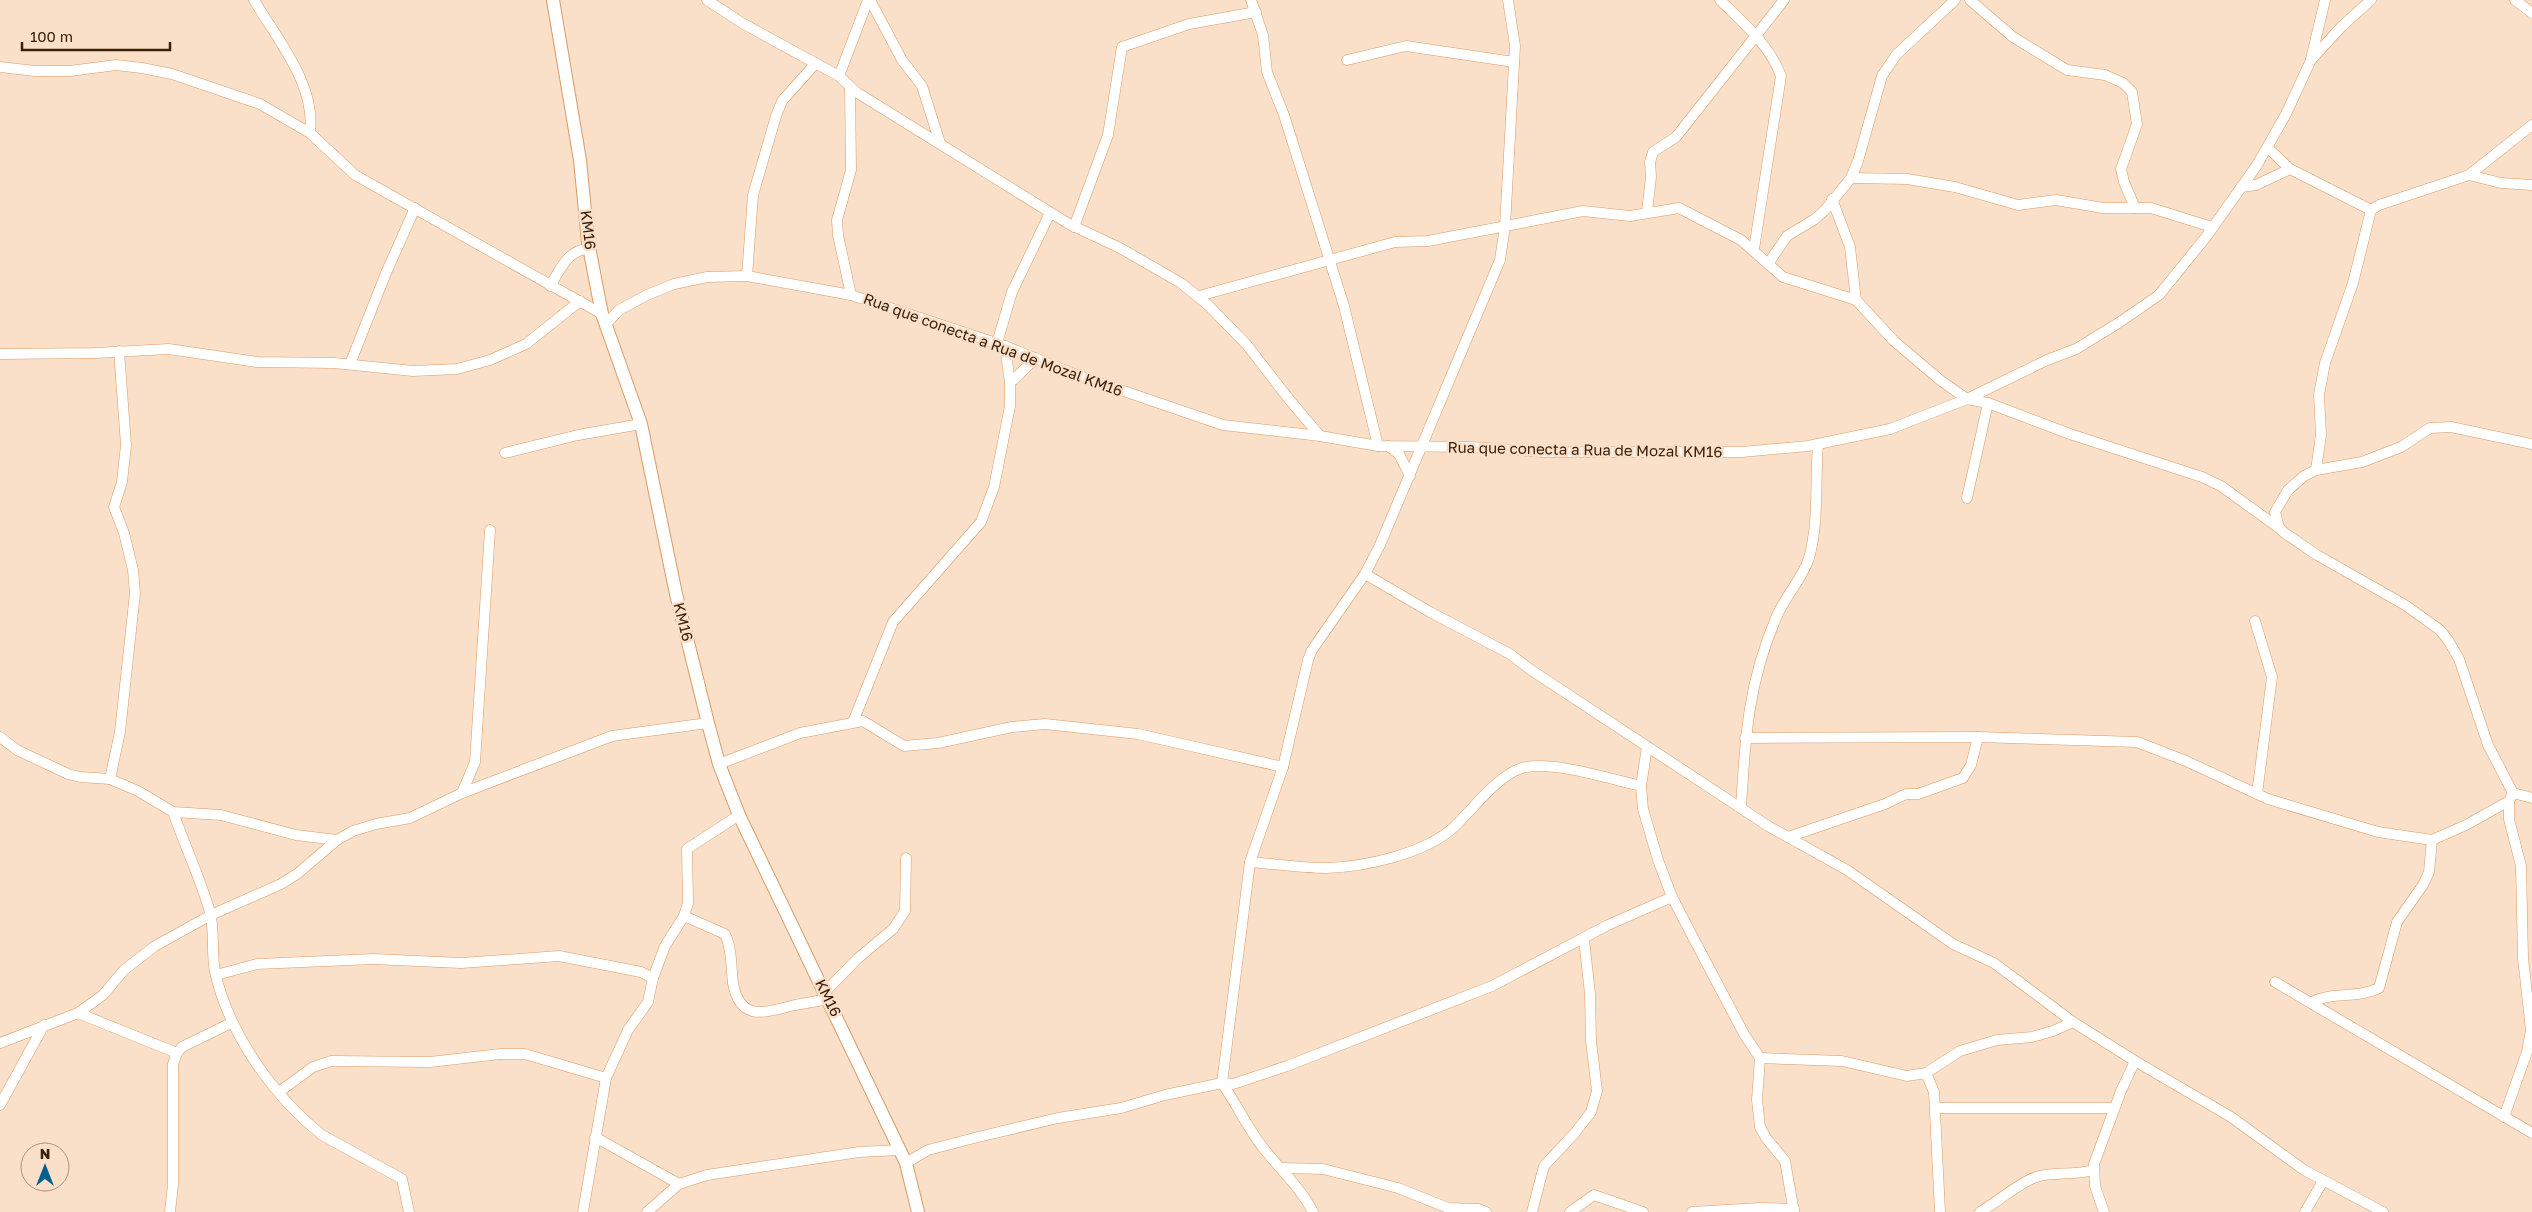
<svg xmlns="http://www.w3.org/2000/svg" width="2532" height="1212" viewBox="0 0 2532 1212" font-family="'Golos Text',sans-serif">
  <rect width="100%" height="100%" fill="#fadfc9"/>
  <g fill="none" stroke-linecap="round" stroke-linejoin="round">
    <defs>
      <g id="minor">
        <path d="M254 0C278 41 316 84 310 133"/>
        <path d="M707 0 742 23 839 76 856 92 1069 224 1120 248 1181 283 1208 305 1247 345 1288 398 1320 436"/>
        <path d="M870 0 902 60 922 86 940 143"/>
        <path d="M1251 0 1263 35 1267 72 1284 115 1344 306 1378 446"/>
        <path d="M1720 0C1743 23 1770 45 1781 76L1754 249"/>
        <path d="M1970 0 2013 37 2067 70 2105 75 2123 83 2132 92 2137 124 2121 169 2124 182 2135 208"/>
        <path d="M2515 0 2532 13"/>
        <path d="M2311 59 2325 0"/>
        <path d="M1347 60 1406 46 1514 62"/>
        <path d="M0 67 35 71H70L116 65 142 68 172 74 260 104 310 133 355 175 602 314"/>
        <path d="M839 76 868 0"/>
        <path d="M850 86 851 170 837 220 838 235 851 295"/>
        <path d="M2268 148 2290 169 2371 210 2353 283 2325 363 2319 395 2321 435 2316 470"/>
        <path d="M2469 175 2532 125"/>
        <path d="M1851 178 1907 179 1955 187 2018 205 2056 200 2103 208H2151L2212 227"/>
        <path d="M2241 187 2256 185 2290 169"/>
        <path d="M1832 199 1850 247 1856 300 1894 341 1940 380 1967 399 1988 403 2070 434 2202 477 2221 486 2279 528"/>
        <path d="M2371 210 2379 205 2469 175 2501 183 2532 185"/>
        <path d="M1647 212 1651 177 1650 162 1653 152 1676 137 1784 0"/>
        <path d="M1074 227 1108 135 1122 47 1189 24 1256 12"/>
        <path d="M1768 264 1787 236 1815 219 1825 210 1851 178 1858 161 1882 76 1896 55 1955 0"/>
        <path d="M747 276 753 195 776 116 782 101 816 63"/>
        <path d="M550 286C562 267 566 252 589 248"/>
        <path d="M1199 296 1395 242 1428 241 1583 211 1630 216 1679 208 1741 240 1783 277 1856 300"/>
        <path d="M606 324 619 310 647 295 674 284 707 277 747 276 851 295 1005 346 1074 374 1223 425 1320 436 1378 446 1471 447 1543 452H1742L1808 446 1890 429 1967 399 2047 360 2076 349 2120 322 2159 295 2206 237 2257 165 2286 114 2311 60 2342 26 2371 0"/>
        <path d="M997 343 1012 292 1050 213"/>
        <path d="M0 354 95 353 169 349 257 362 334 363 413 371 457 369 490 360 526 344 580 301"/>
        <path d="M350 364 386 273 415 208"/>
        <path d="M1010 383 1036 358"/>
        <path d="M1388 446 1399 454 1410 476"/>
        <path d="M505 453 578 435 641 424"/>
        <path d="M1967 498 1988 403"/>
        <path d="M1365 574 1430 612 1510 654 1531 670 1768 826 1847 870 1953 944 1994 963 2073 1022 2135 1061 2231 1117 2304 1170 2383 1212"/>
        <path d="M2255 621 2272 677 2257 794"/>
        <path d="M853 722 893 622 981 522 994 487 1010 406V383L1005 346"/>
        <path d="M0 737 17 750 68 774 80 777 110 779 138 791 173 812 221 815 296 835 337 840"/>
        <path d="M1745 738 1978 737 2137 742 2186 761 2268 799 2378 832 2432 840 2466 825 2509 801 2513 793 2532 798"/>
        <path d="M1647 747 1641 786 1643 809 1658 860 1672 897 1696 943 1744 1034 1760 1058 1757 1100 1760 1127 1766 1138 1785 1161 1794 1212"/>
        <path d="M719 764 800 733 863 721 904 746 938 743 1012 727 1045 724 1138 734 1283 767"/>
        <path d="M110 779 120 732 135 593 133 570 124 533 114 507 122 482 126 445 119 351"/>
        <path d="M462 793 475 762 490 530"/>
        <path d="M2513 793 2488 745 2459 659 2448 640 2440 630 2405 605 2317 555 2286 534 2279 528 2275 512 2288 490 2304 476 2316 470 2362 462 2401 447 2430 428 2451 427 2532 444"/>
        <path d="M1741 808C1745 739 1748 683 1776 618 1784 597 1802 580 1809 558 1819 522 1815 482 1818 444"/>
        <path d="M173 812C185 846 200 878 210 912 215 931 211 953 215 972 229 1034 273 1096 322 1135L402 1179 409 1212"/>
        <path d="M1788 837 1885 804 1906 794H1918L1963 778 1971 765 1978 737"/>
        <path d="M1250 862C1275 864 1301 868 1326 868 1364 867 1425 854 1454 827 1472 810 1498 775 1522 768 1552 760 1610 779 1641 786"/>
        <path d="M684 916 725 934C732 948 731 967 733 983 740 1023 766 1012 795 1005 806 1003 818 1001 829 999"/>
        <path d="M216 975 257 964 373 959 461 963 559 956 641 972 653 978"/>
        <path d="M2275 982 2532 1133"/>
        <path d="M825 992 857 959 893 929 905 911 906 858"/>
        <path d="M2312 1002C2334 991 2357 999 2379 988L2397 922 2423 885 2429 872 2432 840"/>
        <path d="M78 1013 177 1053"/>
        <path d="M0 1043 78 1013 103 995 124 970 155 946 211 915 281 884 297 874 337 840 353 831 376 824 410 818 462 793 612 736 708 723"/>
        <path d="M1760 1058 1842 1061 1907 1076 1926 1073"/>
        <path d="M279 1092 313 1067 331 1061 430 1062 500 1054H525L606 1078"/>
        <path d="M0 1105 44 1025"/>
        <path d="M1935 1108H2114"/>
        <path d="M2504 1117 2527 1052 2531 1030 2523 958 2521 866 2509 819V801"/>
        <path d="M595 1137 679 1184"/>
        <path d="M906 1163 928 1150 978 1137 1058 1118 1121 1108 1165 1095 1222 1083 1233 1084 1287 1066 1492 986 1608 925 1672 897"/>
        <path d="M1282 1168 1323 1169 1398 1188 1448 1208 1478 1209 1486 1212"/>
        <path d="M170 1212 173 1185V1064L177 1053 182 1047 231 1023"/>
        <path d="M583 1212 606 1078 628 1030 648 1002 653 978 665 946 684 916 688 903 687 849 739 815"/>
        <path d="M647 1212 679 1184 707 1175 859 1152 900 1150"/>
        <path d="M1313 1212C1300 1186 1278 1168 1261 1145 1247 1127 1236 1103 1222 1083L1250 862 1283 767 1308 660 1312 650 1365 574 1380 545 1500 260 1505 226 1515 46 1508 0"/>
        <path d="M1532 1212 1544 1166 1574 1134 1591 1112 1597 1091 1591 1041 1590 994 1584 939"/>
        <path d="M1570 1212 1594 1195 1643 1212"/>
        <path d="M1692 1212 1760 1208 1794 1209"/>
        <path d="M1940 1212 1934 1092 1926 1073 1960 1051 1997 1040 2032 1037 2053 1031 2073 1022"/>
        <path d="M1980 1212C1996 1203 2020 1182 2036 1177 2054 1171 2073 1176 2093 1170"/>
        <path d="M2104 1212 2095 1186 2094 1164 2121 1091 2135 1061"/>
        <path d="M2305 1212 2323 1181"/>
      </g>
      <path id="tertiary" d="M553 0 580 160 588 242 602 314 641 424 676 594 708 723 719 764 739 815 906 1163 918 1212"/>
    </defs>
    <use href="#minor" stroke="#da9b65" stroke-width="11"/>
    <use href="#tertiary" stroke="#da9b65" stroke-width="14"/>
    <use href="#minor" stroke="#fff" stroke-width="10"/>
    <use href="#tertiary" stroke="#fff" stroke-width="12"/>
  </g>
  <g text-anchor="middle" stroke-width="5" stroke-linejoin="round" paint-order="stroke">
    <g font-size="15" fill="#392109" stroke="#fadfc9">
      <text transform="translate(588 230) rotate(83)" y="5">KM16</text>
      <text transform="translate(993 345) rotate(20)" y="5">Rua que conecta a Rua de Mozal KM16</text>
      <text transform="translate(1585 450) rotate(1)" y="5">Rua que conecta a Rua de Mozal KM16</text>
      <text transform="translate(683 622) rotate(76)" y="5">KM16</text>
      <text transform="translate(828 998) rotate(64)" y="5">KM16</text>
    </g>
  </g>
  <g transform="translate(45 1167)"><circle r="24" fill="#fadfc9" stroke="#ad937c"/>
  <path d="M0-4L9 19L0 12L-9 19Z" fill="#016090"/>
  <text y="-8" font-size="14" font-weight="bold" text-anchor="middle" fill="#392109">N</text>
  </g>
  <path d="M22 42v8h148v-8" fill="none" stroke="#392109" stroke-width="2.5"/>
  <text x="30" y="42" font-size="15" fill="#392109" stroke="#fadfc9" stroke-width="4" paint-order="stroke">100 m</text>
</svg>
